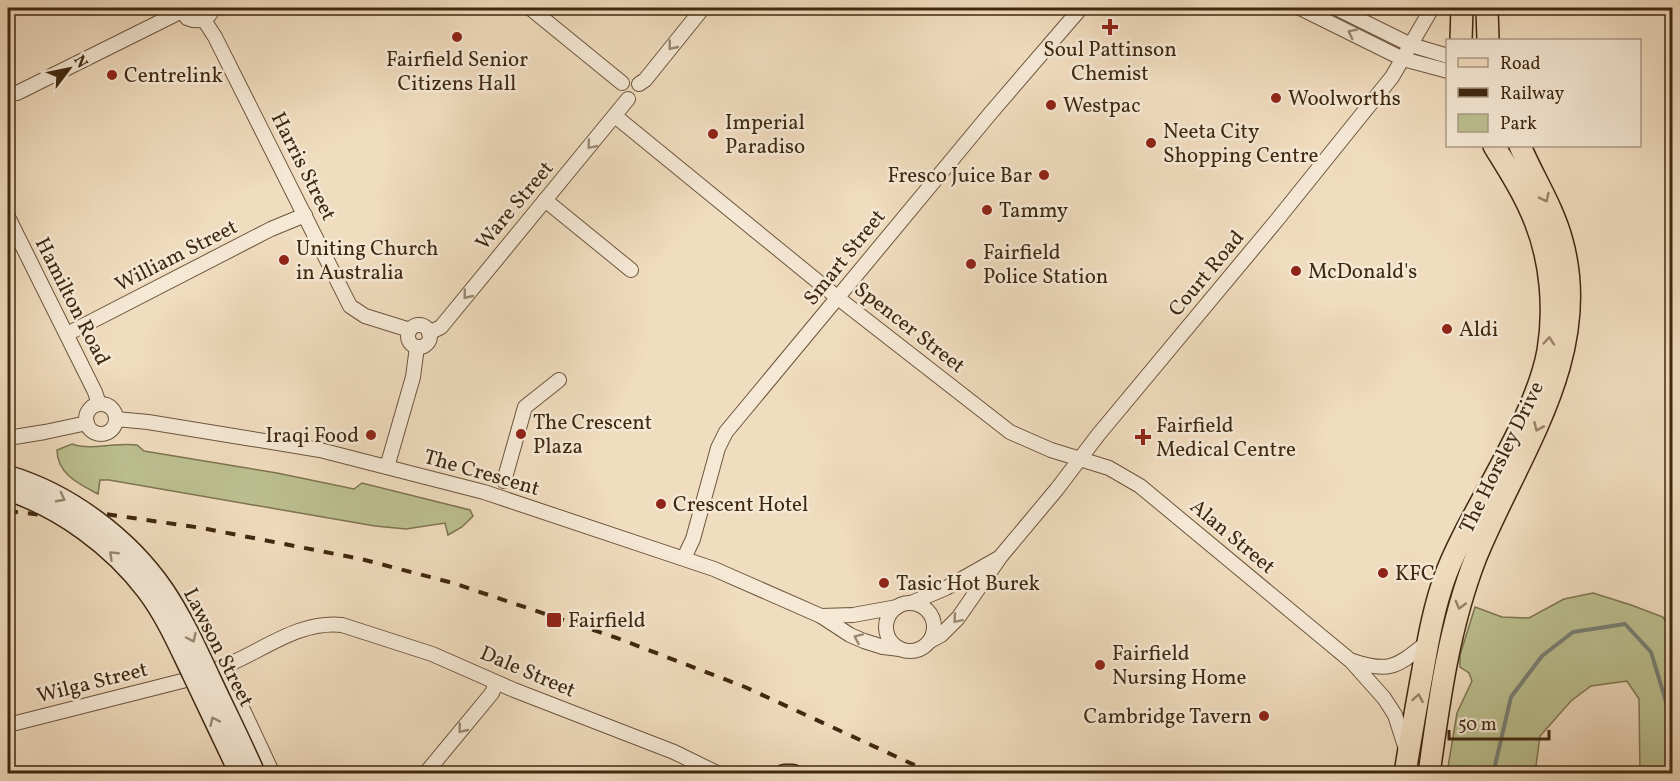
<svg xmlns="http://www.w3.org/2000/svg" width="1680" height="781" viewBox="0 0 1680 781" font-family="Vollkorn,serif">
  <rect width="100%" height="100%" fill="#f0dcbe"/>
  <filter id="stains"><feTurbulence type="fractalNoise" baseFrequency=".00333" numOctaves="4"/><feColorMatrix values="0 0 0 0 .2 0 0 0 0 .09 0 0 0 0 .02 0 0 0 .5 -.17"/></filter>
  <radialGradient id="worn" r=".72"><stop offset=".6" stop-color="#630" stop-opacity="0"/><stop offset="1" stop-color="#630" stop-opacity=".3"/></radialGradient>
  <g fill="#bcc090" stroke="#7e7450" stroke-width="1.5">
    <path d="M72 444C91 451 116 442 137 445L144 451 277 473 354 489 362 483 470 510 473 516 462 527 448 535 445 523 406 529 375 526 109 480H100L98 494C79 484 57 474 57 450Z"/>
    <path d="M1593 593 1631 605 1663 617 1672 632V773H1640L1639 699 1627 681 1591 686 1571 701 1540 736 1535 773H1447L1457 713 1472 681 1469 673 1460 667V655L1475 607 1502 617 1529 618 1564 599Z"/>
  </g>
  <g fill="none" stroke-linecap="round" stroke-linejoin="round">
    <path stroke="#778075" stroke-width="4" d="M1493 774 1511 697 1542 656 1573 632 1625 624 1651 652 1667 705 1670 737V774"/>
    <defs>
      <g id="street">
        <path d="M181 8 187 18C199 23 209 20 213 8"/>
        <path d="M530 8 622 83"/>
        <path d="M1300 8 1403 59 1448 71"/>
        <path d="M1336 8 1411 45 1448 56"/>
        <path d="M204 20 215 37 350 306 365 316 410 330"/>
        <path d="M639 84 645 80 703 8"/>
        <path d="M8 95 17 93 182 11"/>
        <path d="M615 116 838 298 1010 432 1051 450 1109 468 1140 486 1351 661 1384 698 1395 715 1406 749"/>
        <path d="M545 200 631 270"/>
        <path d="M8 217 95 392 99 404"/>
        <circle cx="419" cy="336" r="11"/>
        <path d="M429 333 441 327 628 99"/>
        <path d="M67 334 271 229 305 215"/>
        <circle cx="101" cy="419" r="15"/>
        <path d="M116 419 148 422 320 450 484 492 714 569 821 616 850 635 864 641 883 647 900 649"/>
        <path d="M8 438 45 432 87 423"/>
        <path d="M387 467 413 377 417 347"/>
        <path d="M504 481 525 407 559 380"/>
        <path d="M684 558 693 539 718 448 726 432 989 115 1081 8"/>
        <path d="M911 603 946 588 997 559"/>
        <circle cx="910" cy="627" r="24"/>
        <path d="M821 616 853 615 897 607"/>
        <path d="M930 641 941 635 958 618 1001 556 1057 489 1098 435 1277 220 1392 77 1432 8"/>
        <path d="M1353 661C1391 674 1398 665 1428 642"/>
        <path d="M223 667 273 774"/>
        <path d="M217 669C258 655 296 620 342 625L432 654 514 690 674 752 719 774"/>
        <path d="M8 725 186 680"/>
        <path d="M425 774 492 693 496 683"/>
      </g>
      <path id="secondary" d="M784 774H793"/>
      <g id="primary">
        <path d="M1487 8 1488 40"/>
        <path d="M1461 40 1462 8"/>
        <path d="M1405 774C1410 741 1416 708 1422 675 1428 641 1434 606 1446 574 1458 542 1475 514 1491 484 1512 445 1540 395 1548 351 1555 309 1551 261 1535 221 1525 195 1509 170 1494 146"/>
        <path d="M1429 774C1439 701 1449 626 1476 557 1517 456 1594 356 1562 241 1553 207 1533 177 1520 146"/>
      </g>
    </defs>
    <use href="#street" stroke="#6b553c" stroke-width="16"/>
    <use href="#secondary" stroke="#3f2810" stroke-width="21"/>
    <use href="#primary" stroke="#3f2810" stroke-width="24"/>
    <use href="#street" stroke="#f5e8d5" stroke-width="14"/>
    <use href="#secondary" stroke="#f5e8d5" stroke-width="18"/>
    <use href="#primary" stroke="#f0dcbe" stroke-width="21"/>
    <g stroke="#3f2810" stroke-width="4" stroke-dasharray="10 10" stroke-linecap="butt">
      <path d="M8 500 202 528 361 559 453 583 617 638 745 687 934 774"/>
      <path d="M8 511 104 522"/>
    </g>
    <defs>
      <g id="secondary-bridge">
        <path d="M8 475C69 493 128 537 164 589 183 617 197 648 211 678 226 710 242 742 256 774"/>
        <path d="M8 491C61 509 112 546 146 591 165 616 178 646 192 675 208 708 223 741 239 774"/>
      </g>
    </defs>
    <use href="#secondary-bridge" stroke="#3f2810" stroke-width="21" stroke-linecap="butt"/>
    <use href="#secondary-bridge" stroke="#f5e8d5" stroke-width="18"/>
  </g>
  <defs><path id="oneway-chevron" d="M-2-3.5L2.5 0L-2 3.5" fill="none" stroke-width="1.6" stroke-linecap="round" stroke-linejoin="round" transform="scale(1.5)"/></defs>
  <g stroke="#9a8872">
    <use href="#oneway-chevron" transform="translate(1352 33) rotate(-153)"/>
    <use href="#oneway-chevron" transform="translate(672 46) rotate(129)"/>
    <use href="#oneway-chevron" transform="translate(591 145) rotate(130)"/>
    <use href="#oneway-chevron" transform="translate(467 295) rotate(129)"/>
    <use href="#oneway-chevron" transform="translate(61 498) rotate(28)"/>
    <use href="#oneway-chevron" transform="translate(113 555) rotate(-136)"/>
    <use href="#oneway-chevron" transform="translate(957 619) rotate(131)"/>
    <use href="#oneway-chevron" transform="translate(192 638) rotate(65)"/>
    <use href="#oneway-chevron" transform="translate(858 638) rotate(-156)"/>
    <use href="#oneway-chevron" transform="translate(214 721) rotate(-115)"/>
    <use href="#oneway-chevron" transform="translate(462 729) rotate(129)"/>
  </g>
  <g stroke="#988267">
    <use href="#oneway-chevron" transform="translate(1545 198) rotate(64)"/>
    <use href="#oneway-chevron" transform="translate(1549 341) rotate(-85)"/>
    <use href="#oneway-chevron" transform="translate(1538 427) rotate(114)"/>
    <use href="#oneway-chevron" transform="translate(1460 605) rotate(105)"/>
    <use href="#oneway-chevron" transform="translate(1418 698) rotate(-80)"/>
  </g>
  <g fill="#8f2418" stroke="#f5e8d5" stroke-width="2">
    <path d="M1107 18h6v6h6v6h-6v6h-6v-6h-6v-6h6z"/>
    <circle cx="457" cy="37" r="6"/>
    <circle cx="112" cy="75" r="6"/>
    <circle cx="1276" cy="98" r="6"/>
    <circle cx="1051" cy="105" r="6"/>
    <circle cx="713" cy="134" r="6"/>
    <circle cx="1151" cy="143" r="6"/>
    <circle cx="1044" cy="175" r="6"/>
    <circle cx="987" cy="210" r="6"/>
    <circle cx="284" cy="260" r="6"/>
    <circle cx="971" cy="264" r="6"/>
    <circle cx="1296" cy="271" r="6"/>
    <circle cx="1447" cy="329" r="6"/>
    <circle cx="521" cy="434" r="6"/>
    <circle cx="371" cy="435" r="6"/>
    <path d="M1140 428h6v6h6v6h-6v6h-6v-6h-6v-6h6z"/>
    <circle cx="661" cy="504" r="6"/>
    <circle cx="1383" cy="573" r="6"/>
    <circle cx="884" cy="583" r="6"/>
    <rect x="546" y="612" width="16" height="16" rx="3"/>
    <circle cx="1100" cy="665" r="6"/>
    <circle cx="1264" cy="716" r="6"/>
  </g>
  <g text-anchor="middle" stroke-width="5" stroke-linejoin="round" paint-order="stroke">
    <g font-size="21" fill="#3f2810" stroke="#f5e8d5" text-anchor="start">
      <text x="1110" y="56" text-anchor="middle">Soul Pattinson<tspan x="1110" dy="24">Chemist</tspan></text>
      <text x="457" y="66" text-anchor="middle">Fairfield Senior<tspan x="457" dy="24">Citizens Hall</tspan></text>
      <text x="124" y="82">Centrelink</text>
      <text x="1288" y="105">Woolworths</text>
      <text x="1063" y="112">Westpac</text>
      <text x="725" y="129">Imperial<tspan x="725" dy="24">Paradiso</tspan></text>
      <text x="1163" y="138">Neeta City<tspan x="1163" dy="24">Shopping Centre</tspan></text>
      <text x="1032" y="182" text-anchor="end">Fresco Juice Bar</text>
      <text x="999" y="217">Tammy</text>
      <text x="296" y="255">Uniting Church<tspan x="296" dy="24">in Australia</tspan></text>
      <text x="983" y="259">Fairfield<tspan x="983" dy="24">Police Station</tspan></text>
      <text x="1308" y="278">McDonald's</text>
      <text x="1459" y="336">Aldi</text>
      <text x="533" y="429">The Crescent<tspan x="533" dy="24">Plaza</tspan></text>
      <text x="1156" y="432">Fairfield<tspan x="1156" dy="24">Medical Centre</tspan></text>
      <text x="359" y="442" text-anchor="end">Iraqi Food</text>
      <text x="673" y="511">Crescent Hotel</text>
      <text x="1395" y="580">KFC</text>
      <text x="896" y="590">Tasic Hot Burek</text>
      <text x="568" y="627">Fairfield</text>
      <text x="1112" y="660">Fairfield<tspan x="1112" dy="24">Nursing Home</tspan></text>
      <text x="1252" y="723" text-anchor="end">Cambridge Tavern</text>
    </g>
    <g font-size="21" fill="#3f2810" stroke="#f5e8d5">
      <text transform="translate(304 166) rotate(63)" y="7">Harris Street</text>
      <text transform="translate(514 205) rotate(-50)" y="7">Ware Street</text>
      <text transform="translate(176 255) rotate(-27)" y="7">William Street</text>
      <text transform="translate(844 257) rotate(-51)" y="7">Smart Street</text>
      <text transform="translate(1206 273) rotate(-50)" y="7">Court Road</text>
      <text transform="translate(73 301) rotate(63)" y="7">Hamilton Road</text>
      <text transform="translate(910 327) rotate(38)" y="7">Spencer Street</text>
      <text transform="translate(1501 457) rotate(-64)" y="7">The Horsley Drive</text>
      <text transform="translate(482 472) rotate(16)" y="7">The Crescent</text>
      <text transform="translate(1233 536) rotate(40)" y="7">Alan Street</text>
      <text transform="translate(219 647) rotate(63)" y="7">Lawson Street</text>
      <text transform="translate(528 671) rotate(23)" y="7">Dale Street</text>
      <text transform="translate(92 682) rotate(-14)" y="7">Wilga Street</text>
    </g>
  </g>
  <rect width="1680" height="781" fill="none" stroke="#f0dcbe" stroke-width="30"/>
  <rect x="9" y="9" width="1662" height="763" fill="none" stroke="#3f2810" stroke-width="3"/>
  <rect x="15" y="15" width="1650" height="751" fill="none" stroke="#3f2810" stroke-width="1.5"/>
  <rect x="1446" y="39" width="195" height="108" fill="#f5e8d5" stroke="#ac9b86" stroke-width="1.5"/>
  <rect x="1458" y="58" width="30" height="9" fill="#f0dcbe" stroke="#ac9b86" stroke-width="1.5"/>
  <text x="1500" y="69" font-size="18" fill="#3f2810">Road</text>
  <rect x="1458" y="88" width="30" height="9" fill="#3f2810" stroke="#ac9b86" stroke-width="1.5"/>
  <text x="1500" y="99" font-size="18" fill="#3f2810">Railway</text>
  <rect x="1458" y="114" width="30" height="18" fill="#bcc090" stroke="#ac9b86" stroke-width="1.5"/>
  <text x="1500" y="129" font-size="18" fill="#3f2810">Park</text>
  <g transform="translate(69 69) rotate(58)" stroke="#f5e8d5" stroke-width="4.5" paint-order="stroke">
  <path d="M0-4.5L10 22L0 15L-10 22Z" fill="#3f2810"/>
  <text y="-9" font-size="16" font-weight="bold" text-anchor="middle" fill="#3f2810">N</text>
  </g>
  <path d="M1449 730v9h100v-9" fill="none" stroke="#3f2810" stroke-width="3"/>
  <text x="1458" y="730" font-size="18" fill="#3f2810" stroke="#f5e8d5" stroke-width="4.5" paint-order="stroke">50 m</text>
  <rect width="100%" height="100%" filter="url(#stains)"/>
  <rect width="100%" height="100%" fill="url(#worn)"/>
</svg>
